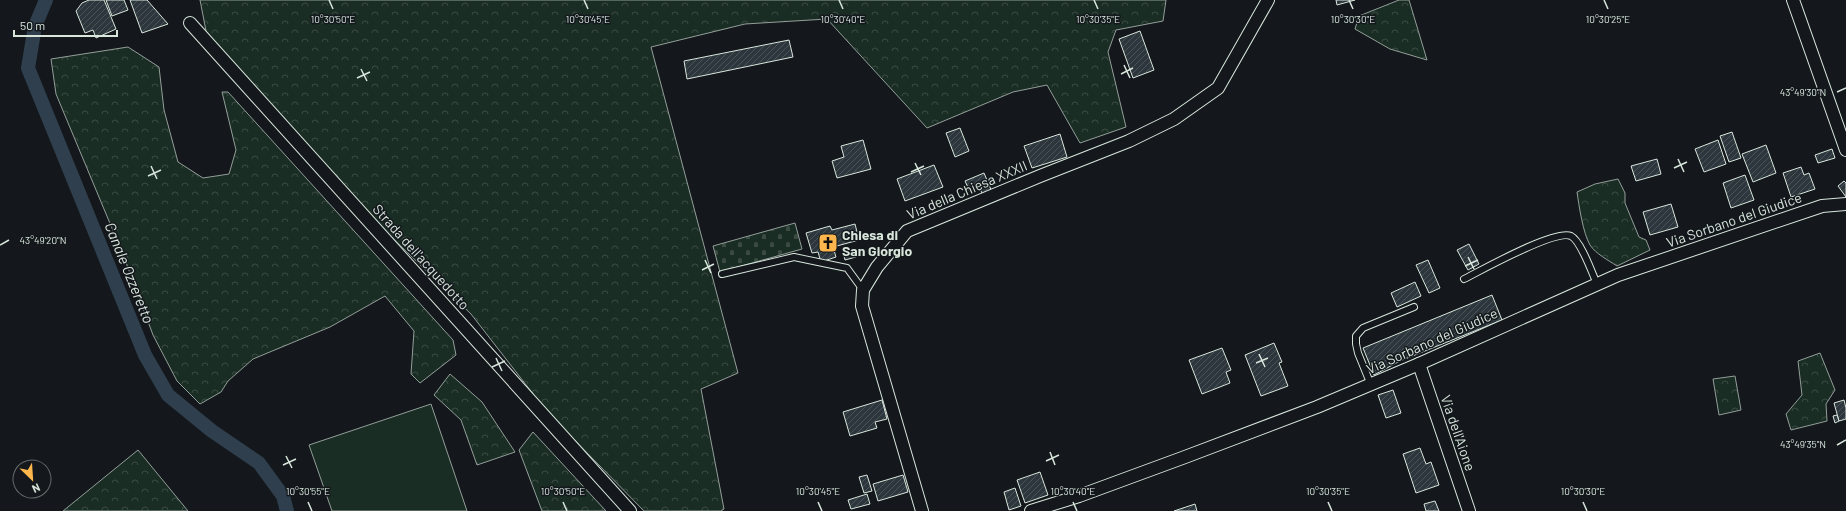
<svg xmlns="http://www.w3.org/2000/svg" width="1846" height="511" viewBox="0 0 1846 511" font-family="Barlow,sans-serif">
  <defs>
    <pattern id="forest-crowns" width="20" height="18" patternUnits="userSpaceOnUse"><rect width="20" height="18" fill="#1a2d24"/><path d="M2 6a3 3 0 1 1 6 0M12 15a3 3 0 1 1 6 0" fill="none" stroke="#3b4b43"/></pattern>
    <pattern id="cemetery-stones" width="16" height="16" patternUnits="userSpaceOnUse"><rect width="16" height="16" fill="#1a2d24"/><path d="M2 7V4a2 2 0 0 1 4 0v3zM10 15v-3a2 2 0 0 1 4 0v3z" fill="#3b4b43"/></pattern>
    <pattern id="building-hatch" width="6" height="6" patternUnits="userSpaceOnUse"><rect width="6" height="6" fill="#2c363c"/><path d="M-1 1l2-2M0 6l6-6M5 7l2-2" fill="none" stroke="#4a5358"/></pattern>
  </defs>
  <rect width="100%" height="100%" fill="#14181c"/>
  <g fill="url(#forest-crowns)" stroke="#939e99">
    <path d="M200 0H1166L1163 21 1116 30 1108 52 1126 127 1080 143 1047 85 1013 92 927 128 827 19 745 24 651 47 738 373 701 389 724 509 721 511H644L548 413 471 314 380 226 207 36Z"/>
    <path d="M1399 0H1409L1427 60 1390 49 1355 29 1359 16Z"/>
    <path d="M128 47 159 67 164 110 178 162 203 178 229 174 236 150 222 92H228L453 340 456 355 420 383 411 374 414 331 385 296 330 327 253 359 228 381 221 392 200 404 177 381 153 335 124 257 56 94 51 59Z"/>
    <path d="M1618 179 1625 193V203L1639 237 1646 240 1650 250 1617 266C1608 260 1596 254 1590 245 1583 233 1579 206 1577 192L1595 184Z"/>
    <path d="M1820 353 1835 390 1826 404 1827 421 1791 430 1786 414 1802 395 1798 361Z"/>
    <path d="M450 374 482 402 515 452 477 465 461 420 434 395Z"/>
    <path d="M1735 376 1741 410 1719 415 1713 379Z"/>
    <path d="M533 432 606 511H542L519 450Z"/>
    <path d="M138 450 188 511H63Z"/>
  </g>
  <path fill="url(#cemetery-stones)" stroke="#939e99" d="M795 223 802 249 720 272 713 246Z"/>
  <path fill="#1a2d24" stroke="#939e99" d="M431 404 467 511H332L309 445Z"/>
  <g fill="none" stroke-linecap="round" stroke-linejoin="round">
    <path stroke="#2f3f4d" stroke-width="14" d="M46 0 35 26 28 68 145 355 168 395 212 431 259 463 283 496 287 511"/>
  </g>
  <g fill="url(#building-hatch)" stroke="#d8e6dc">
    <path d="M89 0H104L116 29 96 38 93 30 85 33 76 11 82 3Z"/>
    <path d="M106 0H124L128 10 112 16Z"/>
    <path d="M130 0H147L168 24 142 33Z"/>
    <path d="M1336 0H1355L1337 5Z"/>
    <path d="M1140 31 1154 70 1133 78 1119 39Z"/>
    <path d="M789 40 793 57 687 79 684 61Z"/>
    <path d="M960 128 969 151 955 157 946 133Z"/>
    <path d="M1732 132 1741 158 1729 162 1720 136Z"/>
    <path d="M1060 134 1067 157 1032 168 1024 146Z"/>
    <path d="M863 140 871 169 837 178 832 161 844 157 841 146Z"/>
    <path d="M1718 140 1726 164 1704 172 1695 149Z"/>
    <path d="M1766 145 1776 173 1753 182 1742 154Z"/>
    <path d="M1832 149 1835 158 1818 163 1815 155Z"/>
    <path d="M1657 159 1661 174 1636 181 1631 166Z"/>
    <path d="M934 165 943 187 905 201 897 179Z"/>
    <path d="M1801 167 1804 175 1809 173 1815 189 1791 197 1783 173Z"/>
    <path d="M984 173 992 192 983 196 980 188 970 192 965 181Z"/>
    <path d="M1745 175 1754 200 1731 208 1723 183Z"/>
    <path d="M1844 181 1846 183V197L1838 186Z"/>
    <path d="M1671 204 1678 227 1650 235 1643 212Z"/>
    <path d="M855 224 859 240 833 247 836 257 821 262 818 252 812 253 806 233 830 226 832 230Z"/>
    <path d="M1469 244 1479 264 1468 270 1457 250Z"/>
    <path d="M854 249 856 257 845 260 843 252Z"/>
    <path d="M1428 260 1440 288 1429 293 1416 265Z"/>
    <path d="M1415 282 1421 296 1397 307 1391 293Z"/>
    <path d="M1492 295 1502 320 1400 361 1374 375 1363 348Z"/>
    <path d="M1274 343 1282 362 1279 363 1288 386 1261 396 1245 355Z"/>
    <path d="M1222 348 1231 370 1226 372 1230 383 1202 394 1189 360Z"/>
    <path d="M1393 390 1401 413 1386 418 1378 395Z"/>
    <path d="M882 400 887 419 875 422 877 428 850 436 843 412Z"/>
    <path d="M1844 400 1846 408V419L1839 421 1834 403Z"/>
    <path d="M1837 415 1839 421 1835 423 1833 416Z"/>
    <path d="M1420 448 1426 464 1431 462 1439 485 1416 493 1403 454Z"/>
    <path d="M1040 472 1048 495 1025 503 1017 480Z"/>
    <path d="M867 475 872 491 864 493 859 477Z"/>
    <path d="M903 475 908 492 878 501 873 484Z"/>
    <path d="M1015 488 1021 506 1009 510 1004 492Z"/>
    <path d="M867 494 870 504 851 509 848 500Z"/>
    <path d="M1435 501 1439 511H1426L1424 504Z"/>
    <path d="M1195 504 1197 511H1174Z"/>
  </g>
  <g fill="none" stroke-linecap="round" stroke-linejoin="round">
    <defs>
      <g id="service">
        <path d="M722 274 794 257 847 268 863 290"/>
        <path d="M1464 279C1482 270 1555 229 1571 236 1581 241 1592 273 1597 284"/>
        <path d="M1371 385 1358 353 1356 344V336L1363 328 1414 307"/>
      </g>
      <g id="minor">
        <path d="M1793 0 1846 150"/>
        <path d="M190 23 630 511"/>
        <path d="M1419 364 1469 511"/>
        <path d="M922 511 862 306 863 290 877 267 907 231 1040 176 1129 141 1174 119 1218 88 1268 0"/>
        <path d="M1031 511 1079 496 1185 457 1317 407 1419 364 1618 275 1822 206 1846 204"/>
      </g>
    </defs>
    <use href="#service" stroke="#d8e6dc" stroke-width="8"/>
    <use href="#minor" stroke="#d8e6dc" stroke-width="14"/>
    <use href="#service" stroke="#14181c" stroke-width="6"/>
    <use href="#minor" stroke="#14181c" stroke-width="12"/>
  </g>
  <path fill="none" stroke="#d8e6dc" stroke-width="1.5" d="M329 0 333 9M584 0 588 9M839 0 843 9M1094 0 1098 9M1349 0 1353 9M1604 0 1608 9M1124 65 1130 78M361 69 367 81M1121 74 1133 68M357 78 370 72M1837 92 1846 88M1678 159 1684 172M915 163 921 175M151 166 157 179M1674 168 1687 162M911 172 924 166M148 176 161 170M0 245 9 240M1468 257 1474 269M705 260 711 273M1465 266 1478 260M702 270 714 264M1259 354 1265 367M496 358 502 371M1256 363 1268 358M492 367 505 361M1837 445 1846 440M1050 452 1055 465M286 456 292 468M1046 461 1059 455M283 465 296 459M308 502 312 511M563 502 567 511M818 502 822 511M1073 502 1077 511M1328 502 1332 511M1583 502 1587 511"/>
  <defs>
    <symbol id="church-square" viewBox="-11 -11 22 22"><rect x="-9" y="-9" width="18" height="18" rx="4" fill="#ffb74d" stroke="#14181c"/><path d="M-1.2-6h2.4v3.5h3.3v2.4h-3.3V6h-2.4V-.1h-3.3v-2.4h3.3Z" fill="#111"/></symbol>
  </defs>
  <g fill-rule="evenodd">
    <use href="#church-square" x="817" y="232" width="22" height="22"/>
  </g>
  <g text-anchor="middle" stroke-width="3" stroke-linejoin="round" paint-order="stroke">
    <g font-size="14" fill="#d8e6dc" stroke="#14181c">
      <text transform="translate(967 190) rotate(-23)" y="5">Via della Chiesa XXXII</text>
      <text transform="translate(1734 220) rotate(-19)" y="5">Via Sorbano del Giudice</text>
      <text transform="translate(421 257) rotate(48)" y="5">Strada dell'acquedotto</text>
      <text transform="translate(1432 341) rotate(-24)" y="5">Via Sorbano del Giudice</text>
      <text transform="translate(1458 433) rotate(71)" y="5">Via dell'Aione</text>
    </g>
    <g font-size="14" font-weight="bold" fill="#d8e6dc" stroke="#14181c" text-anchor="start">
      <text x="842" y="240">Chiesa di<tspan x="842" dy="16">San Giorgio</tspan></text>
    </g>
    <g font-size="15" font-style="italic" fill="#d8e6dc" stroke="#14181c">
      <text transform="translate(129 273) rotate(68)" y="5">Canale Ozzeretto</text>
    </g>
  </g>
  <g font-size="10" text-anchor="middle" fill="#d8e6dc" stroke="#14181c" stroke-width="3" stroke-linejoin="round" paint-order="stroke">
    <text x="333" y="23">10°30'50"E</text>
    <text x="588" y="23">10°30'45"E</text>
    <text x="843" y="23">10°30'40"E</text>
    <text x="1098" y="23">10°30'35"E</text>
    <text x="1353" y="23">10°30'30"E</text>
    <text x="1608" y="23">10°30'25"E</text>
    <text x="1803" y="96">43°49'30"N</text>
    <text x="43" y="244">43°49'20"N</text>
    <text x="1803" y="448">43°49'35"N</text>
    <text x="308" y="495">10°30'55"E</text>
    <text x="563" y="495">10°30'50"E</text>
    <text x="818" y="495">10°30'45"E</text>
    <text x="1073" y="495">10°30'40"E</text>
    <text x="1328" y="495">10°30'35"E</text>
    <text x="1583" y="495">10°30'30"E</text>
  </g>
  <g transform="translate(32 479) rotate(155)"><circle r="19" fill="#14181c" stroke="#626a69"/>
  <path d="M0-3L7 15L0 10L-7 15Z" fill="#ffb74d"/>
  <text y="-6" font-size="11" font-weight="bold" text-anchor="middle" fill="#d8e6dc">N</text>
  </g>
  <path d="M14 30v6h103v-6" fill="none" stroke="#d8e6dc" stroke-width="2"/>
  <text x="20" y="30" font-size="12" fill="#d8e6dc" stroke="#14181c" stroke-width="3" paint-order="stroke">50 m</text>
</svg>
